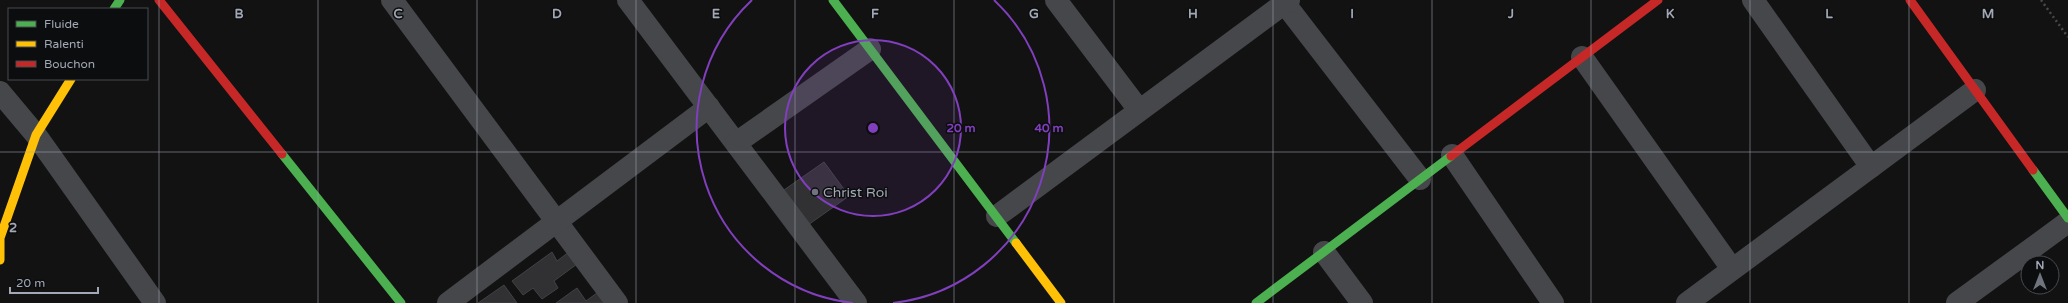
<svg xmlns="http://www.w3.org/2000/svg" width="2068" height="303" viewBox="0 0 2068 303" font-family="'Varela Round',sans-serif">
  <rect width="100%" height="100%" fill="#121212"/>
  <g fill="#313133" stroke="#404246">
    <path d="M824 162 849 196 808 225 784 190Z"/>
    <path d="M552 252 557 261 569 252 577 264 554 281 558 288 542 299 533 288 523 295 512 281Z"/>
    <path d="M504 285 517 303H478Z"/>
    <path d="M577 288 586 301 601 290 611 303H556Z"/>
  </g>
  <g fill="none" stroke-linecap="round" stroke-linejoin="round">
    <path stroke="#48494d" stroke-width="2.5" stroke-dasharray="2 3" stroke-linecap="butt" d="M2041 0 2068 37"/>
    <g stroke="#46474b" stroke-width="22">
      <path d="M392 0 617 303"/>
      <path d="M628 0 856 303"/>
      <path d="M1056 0 1139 110"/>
      <path d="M1282 0 1420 179"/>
      <path d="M1753 0 1871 167"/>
      <path d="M1582 57 1732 269"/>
      <path d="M0 92 36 135 155 303"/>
      <path d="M736 143 870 49"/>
      <path d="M1452 155 1553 303"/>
      <path d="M997 216 1289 0"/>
      <path d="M1324 252 1362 303"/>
      <path d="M448 303 709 107"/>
      <path d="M1687 303 1975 90"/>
      <path d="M1957 303 2068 222"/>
    </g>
    <g stroke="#4caf50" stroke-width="9">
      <path d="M833 0 1016 243"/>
      <path d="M114 9 120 0"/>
      <path d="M282 154 401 303"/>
      <path d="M2033 170 2068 218"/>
      <path d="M1256 303 1451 156"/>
    </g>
    <g stroke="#ffc107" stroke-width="9">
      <path d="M1016 243 1061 303"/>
      <path d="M0 260V238L36 135 71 79"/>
    </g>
    <g stroke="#c62828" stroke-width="9">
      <path d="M159 0 282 154"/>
      <path d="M1910 0 2033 170"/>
      <path d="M1451 156 1658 0"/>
    </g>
  </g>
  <path fill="none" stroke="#a2a8b5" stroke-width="1" stroke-opacity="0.55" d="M159 0V303M318 0V303M477 0V303M636 0V303M795 0V303M954 0V303M1114 0V303M1273 0V303M1432 0V303M1591 0V303M1750 0V303M1909 0V303M0 152H2068"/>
  <circle cx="873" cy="128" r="88" fill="#813fbe" fill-opacity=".12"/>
  <g fill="none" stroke="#813fbe" stroke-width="2">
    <circle cx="873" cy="128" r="88"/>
    <path d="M853 303A176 176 0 0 1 752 0M994 0A176 176 0 0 1 893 303"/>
  </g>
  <circle fill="#70747c" stroke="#0c0d0e" stroke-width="1.5" cx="815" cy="192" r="4"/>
  <g text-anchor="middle" stroke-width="3" stroke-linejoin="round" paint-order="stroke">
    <g font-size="14" fill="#a2a8b5" stroke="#0c0d0e" text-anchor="start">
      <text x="823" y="197">Christ Roi</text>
    </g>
  </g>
  <g font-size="13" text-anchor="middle" font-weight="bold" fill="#a2a8b5" stroke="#0c0d0e" stroke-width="3" stroke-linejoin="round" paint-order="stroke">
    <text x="239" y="18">B</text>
    <text x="398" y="18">C</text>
    <text x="557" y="18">D</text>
    <text x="716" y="18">E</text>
    <text x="875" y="18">F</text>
    <text x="1034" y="18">G</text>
    <text x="1193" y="18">H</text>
    <text x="1352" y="18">I</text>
    <text x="1511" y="18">J</text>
    <text x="1670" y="18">K</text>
    <text x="1829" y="18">L</text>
    <text x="1988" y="18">M</text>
    <text x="13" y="232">2</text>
  </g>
  <circle cx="873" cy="128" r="6" fill="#813fbe" stroke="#0c0d0e" stroke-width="2"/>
  <g font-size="12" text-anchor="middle" font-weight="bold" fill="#813fbe" stroke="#0c0d0e" stroke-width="3" stroke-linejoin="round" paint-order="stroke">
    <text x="961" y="132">20 m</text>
    <text x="1049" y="132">40 m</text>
  </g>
  <rect x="8" y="8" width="140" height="72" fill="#0c0d0e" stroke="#484b51"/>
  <rect x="16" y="21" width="20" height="6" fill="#4caf50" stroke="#484b51"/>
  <text x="44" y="28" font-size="12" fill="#a2a8b5">Fluide</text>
  <rect x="16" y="41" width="20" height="6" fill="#ffc107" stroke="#484b51"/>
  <text x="44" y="48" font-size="12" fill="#a2a8b5">Ralenti</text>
  <rect x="16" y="61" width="20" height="6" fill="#c62828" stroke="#484b51"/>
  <text x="44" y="68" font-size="12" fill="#a2a8b5">Bouchon</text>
  <g transform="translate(2040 275)"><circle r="19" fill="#0c0d0e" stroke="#484b51"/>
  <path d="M0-3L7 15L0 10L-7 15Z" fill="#70747c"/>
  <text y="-6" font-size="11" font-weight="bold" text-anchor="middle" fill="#a2a8b5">N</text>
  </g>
  <path d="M10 287v6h88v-6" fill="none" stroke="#a2a8b5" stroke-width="2"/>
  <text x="16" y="287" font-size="12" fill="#a2a8b5" stroke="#0c0d0e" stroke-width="3" paint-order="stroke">20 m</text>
</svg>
